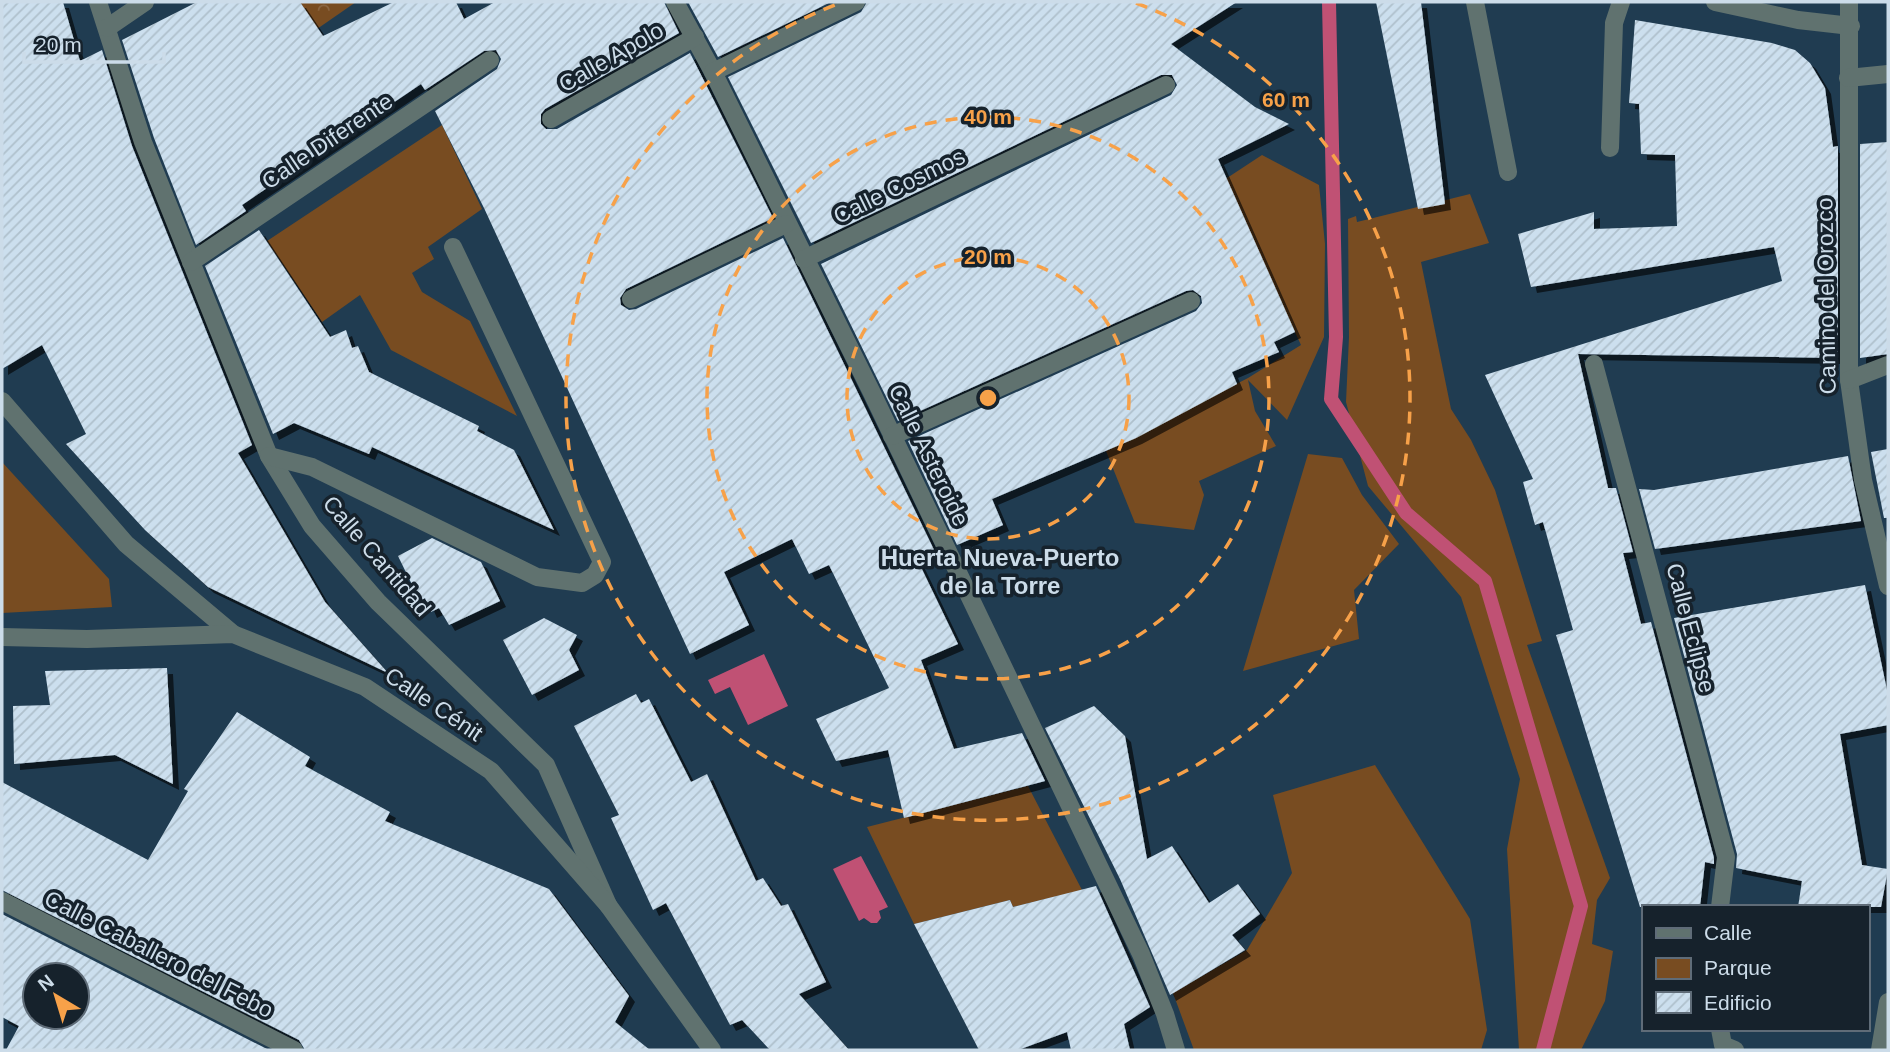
<svg xmlns="http://www.w3.org/2000/svg" width="1890" height="1052" viewBox="0 0 1890 1052" font-family="Helvetica,sans-serif">
  <defs>
    <pattern id="forest-crowns" width="20" height="18" patternUnits="userSpaceOnUse" patternTransform="scale(1.75)"><rect width="20" height="18" fill="#784c21"/><path d="M2 6a3 3 0 1 1 6 0M12 15a3 3 0 1 1 6 0" fill="none" stroke="#8a6541"/></pattern>
    <pattern id="building-hatch" width="6" height="6" patternUnits="userSpaceOnUse" patternTransform="scale(1.75)"><rect width="6" height="6" fill="#ccdfee"/><path d="M-1 1l2-2M0 6l6-6M5 7l2-2" fill="none" stroke="#afc0cc"/></pattern>
    <filter id="shadow"><feDropShadow dx="6" dy="6" stdDeviation="0" flood-color="#0009"/></filter>
  </defs>
  <rect width="100%" height="100%" fill="#203c51"/>
  <g fill="#784c21">
    <path d="M442 125 482 209 428 247 434 259 412 273 422 292 470 321 517 416 391 350 360 295 322 322 267 241Z"/>
    <path d="M1262 155 1319 185 1325 244 1324 337 1287 420 1248 380 1255 411 1276 446 1199 481 1204 495 1194 530 1135 523 1106 451 1248 378 1301 345 1224 180Z"/>
    <path d="M1470 194 1489 243 1421 262 1451 409 1471 440 1495 490 1542 641 1527 645 1610 878 1597 900 1592 944 1613 951 1605 1001 1581 1050H1519L1507 849 1520 779 1461 597 1368 486 1346 402 1349 337 1348 219 1356 216 1357 222Z"/>
    <path d="M1308 454 1342 458 1362 495 1399 544 1354 590 1359 639 1243 671Z"/>
    <path d="M2 462 109 579 112 607 2 613Z"/>
    <path d="M1375 765 1470 919 1487 1030 1481 1050H1194L1173 993 1247 950 1292 873 1273 795Z"/>
    <path d="M1028 786 1082 890 1013 907 1010 900 914 924 867 827Z"/>
  </g>
  <path fill="url(#forest-crowns)" d="M300 2H356L317 29Z"/>
  <g fill="#c05174">
    <path d="M764 654 788 706 748 725 730 687 715 694 708 680Z"/>
    <path d="M861 856 888 907 879 911 881 918 877 923H871L864 918 859 921 833 869Z"/>
  </g>
  <g fill="none" stroke-linecap="round" stroke-linejoin="round">
    <path stroke="#c05174" stroke-width="14" d="M1329 2 1336 337 1331 399 1406 513 1485 581 1581 906 1543 1050"/>
  </g>
  <g fill="url(#building-hatch)" fill-rule="evenodd" filter="url(#shadow)">
    <path d="M2 2H63L80 61 102 50 132 146 252 445 238 453 325 602 388 673 208 587 145 530 66 444 86 434 42 345 2 369Z"/>
    <path d="M197 2H300L323 36 394 2H456L464 19 495 2H664L679 33 545 109 541 114V124L546 129H557L690 53 773 218 626 289 620 298 621 305 629 310 636 309 783 238 936 554 918 561 958 644 921 660 954 749 1022 733 1045 781 904 818 888 750 836 761 816 719 889 688 829 565 809 574 792 539 724 572 749 625 690 654 484 208 435 111 497 69 501 59 496 50 484 51 425 90 421 84 242 205 246 211 196 245 154 138 122 40Z"/>
    <path d="M688 2H831L718 57Z"/>
    <path d="M867 2H1237L1171 44 1255 107 1289 124 1218 159 1295 332 1274 342 1279 352 1232 372 1237 384 1136 438 992 499 1003 525 957 545 908 441 1196 311 1202 303 1201 296 1193 290 1186 291 898 421 821 264 1171 95 1177 85 1172 75H1161L811 243 728 77 861 12Z"/>
    <path d="M1376 2H1421L1445 204 1418 209Z"/>
    <path d="M1635 20 1772 43 1795 50 1810 63 1825 88 1833 147 1838 146V358L1578 354 1608 488H1616L1633 552 1623 553 1641 624 1651 622 1714 858V864L1705 862 1700 907H1640L1556 635 1573 630 1543 522 1535 525 1523 482 1533 479 1485 375 1782 281 1774 247 1531 287 1518 234 1594 212V229L1677 226 1675 155 1641 154 1639 104 1629 103Z"/>
    <path d="M1888 142V354L1860 358V144Z"/>
    <path d="M259 230 330 337 346 330 352 348 358 346 369 372 479 426 477 431 514 450 554 530 372 447 369 454 294 423 273 434 205 266Z"/>
    <path d="M1888 449V518H1884L1871 452Z"/>
    <path d="M1848 456 1861 521 1655 549 1639 489 1654 490Z"/>
    <path d="M432 538 481 562 500 601 449 625 439 608 431 612 425 598 420 601 398 556Z"/>
    <path d="M1865 585 1888 695V725L1840 734 1862 865 1888 869 1881 907H1798L1802 881 1736 868 1737 854 1674 618Z"/>
    <path d="M544 618 577 635 569 650 579 670 532 695 503 640Z"/>
    <path d="M167 668 173 784 115 755 14 764 13 706 50 705 45 671Z"/>
    <path d="M636 694 641 703 649 699 691 782 707 774 756 881 763 878 781 906 788 904 826 982 799 994 849 1050H770L742 1020 730 1025 666 903 653 910 611 818 619 815 574 726Z"/>
    <path d="M1094 706 1125 736 1147 859 1172 846 1209 903 1238 884 1260 914 1232 935 1245 950 1170 995 1120 879 1045 728Z"/>
    <path d="M237 712 310 757 305 766 390 812 385 821 549 889 629 996 615 1022 650 1050H305L299 1040 2 890V782L148 860 188 791 184 789Z"/>
    <path d="M1096 886 1150 1007 1124 1024 1130 1050H1071L1067 1032 1018 1050H979L914 924 1010 900 1013 907Z"/>
    <path d="M2 914 269 1050H6L19 1026 2 1017ZM35 975H77V1017H35Z"/>
  </g>
  <g fill="none" stroke-linecap="round" stroke-linejoin="round">
    <g stroke="#60726f" stroke-width="18">
      <path d="M98 2 143 142 269 456 312 526 378 602 546 765 608 905"/>
      <path d="M675 2 713 72 872 393 1141 954 1165 1014 1176 1050"/>
      <path d="M1475 2 1508 172"/>
      <path d="M1715 2 1798 20 1851 26"/>
      <path d="M1849 2V380L1863 480 1888 586"/>
      <path d="M107 28 145 2"/>
      <path d="M713 72 856 2"/>
      <path d="M1848 78 1888 74"/>
      <path d="M551 119 695 37"/>
      <path d="M1610 148 1614 23 1621 2"/>
      <path d="M804 259 1166 85"/>
      <path d="M191 262 490 60"/>
      <path d="M631 299 786 224"/>
      <path d="M1594 364 1726 857 1720 907"/>
      <path d="M1849 380 1888 365"/>
      <path d="M2 401 126 544 233 634"/>
      <path d="M892 436 1191 301"/>
      <path d="M269 456 312 467 537 577 582 583 595 575 602 562 453 247"/>
      <path d="M2 637 87 639 233 634 365 687 491 771 608 905 712 1050"/>
      <path d="M2 901 294 1050"/>
      <path d="M1720 1029 1723 1045 1735 1050"/>
      <path d="M1880 1050 1888 1002"/>
    </g>
  </g>
  <g fill="none" stroke="#f7a149" stroke-width="3.5" stroke-dasharray="12 9">
    <circle cx="988" cy="398" r="141"/>
    <circle cx="988" cy="398" r="281"/>
    <path d="M1136 3A422 422 0 1 1 840 3"/>
  </g>
  <g text-anchor="middle" stroke-width="7" stroke-linejoin="round" paint-order="stroke">
    <g font-size="23" fill="#ccdce9" stroke="#16222c">
      <text transform="translate(611 57) rotate(-30)" y="8">Calle Apolo</text>
      <text transform="translate(327 141) rotate(-34)" y="8">Calle Diferente</text>
      <text transform="translate(899 186) rotate(-26)" y="8">Calle Cosmos</text>
      <text transform="translate(1826 296) rotate(-91)" y="8">Camino del Orozco</text>
      <text transform="translate(929 455) rotate(64)" y="8">Calle Asteroide</text>
      <text transform="translate(377 556) rotate(49)" y="8">Calle Cantidad</text>
      <text transform="translate(1691 628) rotate(75)" y="8">Calle Eclipse</text>
      <text transform="translate(434 704) rotate(34)" y="8">Calle Cénit</text>
      <text transform="translate(159 954) rotate(27)" y="8">Calle Caballero del Febo</text>
    </g>
    <g font-size="24" font-weight="bold" fill="#ccdce9" stroke="#16222c">
      <text x="1000" y="566">Huerta Nueva-Puerto<tspan x="1000" dy="28">de la Torre</tspan></text>
    </g>
  </g>
  <circle cx="988" cy="398" r="10" fill="#f7a149" stroke="#16222c" stroke-width="3.5"/>
  <g font-size="21" text-anchor="middle" font-weight="bold" fill="#f7a149" stroke="#16222c" stroke-width="7" stroke-linejoin="round" paint-order="stroke">
    <text x="1286" y="107">60 m</text>
    <text x="988" y="124">40 m</text>
    <text x="988" y="264">20 m</text>
  </g>
  <rect width="1890" height="1052" fill="none" stroke="#ccdce9" stroke-width="7"/>
  <rect x="1642" y="905" width="228" height="126" fill="#16222c" stroke="#5f6c78" stroke-width="2"/>
  <rect x="1656" y="928" width="35" height="10" fill="#60726f" stroke="#5f6c78" stroke-width="2"/>
  <text x="1704" y="940" font-size="21" fill="#ccdce9">Calle</text>
  <rect x="1656" y="958" width="35" height="21" fill="#784c21" stroke="#5f6c78" stroke-width="2"/>
  <text x="1704" y="975" font-size="21" fill="#ccdce9">Parque</text>
  <rect x="1656" y="992" width="35" height="21" fill="url(#building-hatch)" stroke="#5f6c78" stroke-width="2"/>
  <text x="1704" y="1010" font-size="21" fill="#ccdce9">Edificio</text>
  <g transform="translate(56 996) rotate(322)"><circle r="33" fill="#16222c" stroke="#5f6c78" stroke-width="2"/>
  <path d="M0-5L12 26L0 18L-12 26Z" fill="#f7a149"/>
  <text y="-10" font-size="19" font-weight="bold" text-anchor="middle" fill="#ccdce9">N</text>
  </g>
  <path d="M24 52v10h140v-10" fill="none" stroke="#ccdce9" stroke-width="3.5"/>
  <text x="35" y="52" font-size="21" fill="#ccdce9" stroke="#16222c" stroke-width="5" paint-order="stroke">20 m</text>
</svg>
